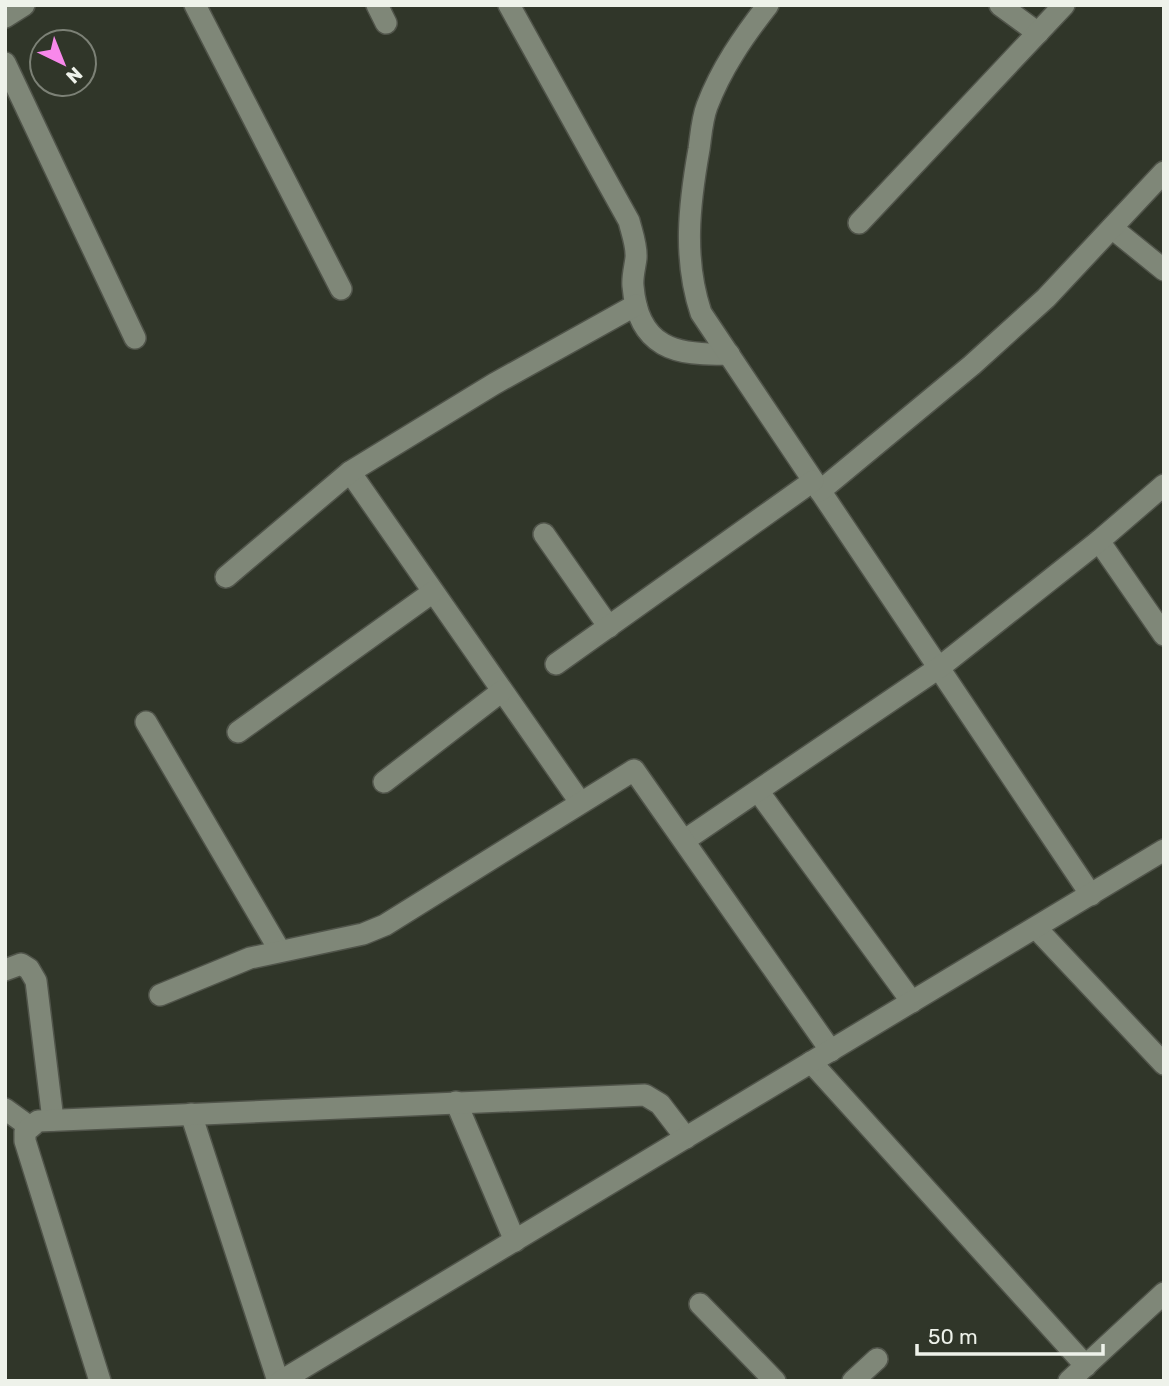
<svg xmlns="http://www.w3.org/2000/svg" width="1169" height="1386" viewBox="0 0 1169 1386" font-family="Rubik,sans-serif">
  <rect width="100%" height="100%" fill="#303629"/>
  <g fill="none" stroke-linecap="round" stroke-linejoin="round">
    <defs>
      <g id="minor">
        <path d="M195 5 341 289"/>
        <path d="M377 5 386 23"/>
        <path d="M509 5 629 221C632 233 637 246 636 258 635 267 632 277 633 286 638 348 676 356 729 354"/>
        <path d="M768 5C743 37 721 69 707 106 702 119 701 135 699 149 689 205 683 259 701 313L1091 895"/>
        <path d="M1000 5 1038 33"/>
        <path d="M5 17 24 5"/>
        <path d="M5 63 135 338"/>
        <path d="M859 223 1064 5"/>
        <path d="M1112 228 1164 270"/>
        <path d="M350 472 580 802"/>
        <path d="M820 491 972 365 1046 298 1164 172"/>
        <path d="M544 534 609 627"/>
        <path d="M1099 541 1164 635"/>
        <path d="M226 577 350 472 494 384 636 305"/>
        <path d="M556 664 813 481"/>
        <path d="M146 722 280 951"/>
        <path d="M238 732 433 592"/>
        <path d="M384 782 502 691"/>
        <path d="M758 791 912 1002"/>
        <path d="M685 840 940 667 1099 541 1164 485"/>
        <path d="M1036 928 1164 1064"/>
        <path d="M5 970 21 964 29 969 36 981 53 1120"/>
        <path d="M160 995 250 958 363 934 385 925 634 770 831 1051"/>
        <path d="M811 1062 1086 1366"/>
        <path d="M456 1102 515 1241"/>
        <path d="M5 1109 30 1127"/>
        <path d="M191 1114 278 1381"/>
        <path d="M700 1304 775 1381"/>
        <path d="M100 1381 25 1141V1132L38 1121 645 1095 660 1104 686 1138"/>
        <path d="M281 1381 1164 850"/>
        <path d="M853 1381 877 1359"/>
        <path d="M1069 1381 1164 1293"/>
      </g>
    </defs>
    <use href="#minor" stroke="#50544a" stroke-width="24"/>
    <use href="#minor" stroke="#7f8778" stroke-width="21"/>
  </g>
  <rect width="1169" height="1386" fill="none" stroke="#eef2ea" stroke-width="14"/>
  <g transform="translate(63 63) rotate(137)"><circle r="33" fill="#303629" stroke="#7c8176" stroke-width="2"/>
  <path d="M0-5L12 26L0 18L-12 26Z" fill="#f888eb"/>
  <text y="-10" font-size="19" font-weight="bold" text-anchor="middle" fill="#eef2ea">N</text>
  </g>
  <path d="M917 1344v10h186v-10" fill="none" stroke="#eef2ea" stroke-width="3.5"/>
  <text x="928" y="1344" font-size="21" fill="#eef2ea" stroke="#303629" stroke-width="5" paint-order="stroke">50 m</text>
</svg>
